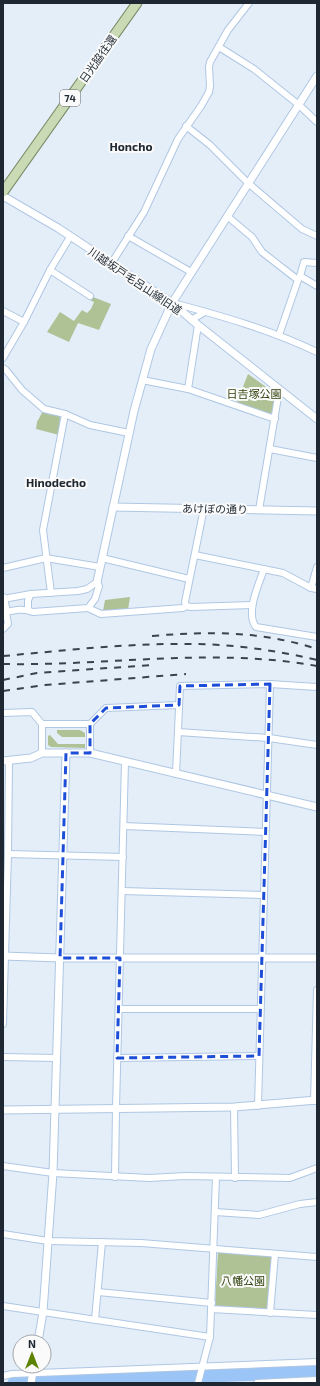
<svg xmlns="http://www.w3.org/2000/svg" width="320" height="1386" viewBox="0 0 320 1386" font-family="'Exo 2','Noto Sans JP',sans-serif">
  <rect width="100%" height="100%" fill="#e4eef9"/>
  <g fill="#afc296">
    <path d="M93 297 111 304 99 330 78 323 69 342 47 332 60 312 74 321 82 310 87 313 91 309 94 302 90 300Z"/>
    <path d="M248 374 273 392 275 395 272 412 270 414 237 402Z"/>
    <path d="M43 411 47 414 60 416 59 435 36 429 37 422Z"/>
    <path d="M130 597 128 610 103 611 105 600Z"/>
    <path d="M57 730H80L85 733V737H62L57 733Z"/>
    <path d="M50 735 58 744H85V748L51 747 48 745V736Z"/>
    <path d="M218 1252 273 1257 269 1310 215 1306Z"/>
  </g>
  <g fill="none" stroke-linecap="round" stroke-linejoin="round">
    <path stroke="#9bc5f6" stroke-width="13" d="M14 1383 317 1372"/>
    <defs>
      <g id="minor">
        <path d="M219 47 254 69 299 105 317 122"/>
        <path d="M186 126 210 145 248 183 302 229 317 236"/>
        <path d="M227 216 252 237 262 252 298 280"/>
        <path d="M128 236 191 272"/>
        <path d="M111 264 144 212 178 139 201 106 209 92 210 86 209 67 210 62 228 30 249 3"/>
        <path d="M50 270 90 296"/>
        <path d="M300 276 317 286"/>
        <path d="M173 303C222 316 271 330 317 352"/>
        <path d="M3 311 24 322"/>
        <path d="M191 320 205 312"/>
        <path d="M279 335 298 280 300 276 304 262 317 263"/>
        <path d="M3 358 24 322 50 270 70 237"/>
        <path d="M3 368 6 370 22 390 44 409 65 414 90 425 129 433"/>
        <path d="M142 380 188 389 275 419"/>
        <path d="M188 389 198 325"/>
        <path d="M270 449 317 458"/>
        <path d="M259 510 278 397 282 392"/>
        <path d="M195 555 283 573 311 588 317 589"/>
        <path d="M102 558 189 579"/>
        <path d="M3 568 46 558 100 567"/>
        <path d="M264 569C259 584 245 613 256 627L317 637"/>
        <path d="M311 588 317 567"/>
        <path d="M51 593 43 530 65 414"/>
        <path d="M186 606 185 602 204 508"/>
        <path d="M88 608 101 614 183 608 186 606 191 607 252 605"/>
        <path d="M28 610V600L31 594"/>
        <path d="M3 629 8 624 6 612C15 610 24 608 33 612L88 608 95 599 99 586 97 582 87 589 78 591 31 594 3 599"/>
        <path d="M3 713 32 712 42 724"/>
        <path d="M178 732 269 738 317 745"/>
        <path d="M42 753V724H90"/>
        <path d="M90 753V724L106 708 179 705"/>
        <path d="M176 774 180 686 270 684 317 687"/>
        <path d="M124 826 265 832"/>
        <path d="M8 854 123 857"/>
        <path d="M122 891 264 895"/>
        <path d="M119 1009H260"/>
        <path d="M3 1024 8 854 9 760"/>
        <path d="M3 1057 57 1058"/>
        <path d="M117 1058 259 1056"/>
        <path d="M314 1101 317 990"/>
        <path d="M258 1106 270 684"/>
        <path d="M234 1107 235 1178"/>
        <path d="M3 1166 53 1173 149 1178 185 1176 290 1178 317 1168"/>
        <path d="M115 1177 116 1108 125 762"/>
        <path d="M215 1212 259 1215 300 1204 317 1202"/>
        <path d="M3 1234 48 1241 141 1243 317 1257"/>
        <path d="M98 1292 212 1303"/>
        <path d="M3 1306 210 1337"/>
        <path d="M211 1309 317 1315"/>
        <path d="M270 1313 275 1254"/>
        <path d="M95 1320 102 1242"/>
        <path d="M3 1376 12 1374 317 1362"/>
        <path d="M198 1383 210 1337 216 1177"/>
        <path d="M257 1383 317 1380"/>
      </g>
      <g id="tertiary">
        <path d="M3 196 58 228 172 303 198 325 317 419"/>
        <path d="M113 507 317 511"/>
        <path d="M97 582 134 411 151 349 172 303 317 76"/>
        <path d="M3 761 31 758 42 753H90L317 807"/>
        <path d="M3 956 60 958H317"/>
        <path d="M3 1110 234 1107 317 1100"/>
        <path d="M38 1342 43 1312 53 1173 66 753"/>
        <path d="M31 1383 34 1366"/>
      </g>
      <path id="secondary" d="M3 598 6 612"/>
      <path id="primary" d="M3 192 137 3"/>
    </defs>
    <use href="#minor" stroke="#afc7e3" stroke-width="8"/>
    <use href="#tertiary" stroke="#afc7e3" stroke-width="9"/>
    <use href="#secondary" stroke="#afc7e3" stroke-width="10"/>
    <use href="#primary" stroke="#778c66" stroke-width="11"/>
    <use href="#minor" stroke="#fff" stroke-width="6"/>
    <use href="#tertiary" stroke="#fff" stroke-width="7"/>
    <use href="#secondary" stroke="#fff" stroke-width="8"/>
    <use href="#primary" stroke="#cadab4" stroke-width="9"/>
    <g stroke="#3a434d" stroke-width="2" stroke-dasharray="7 7" stroke-linecap="butt">
      <path d="M152 636C210 631 261 631 317 649"/>
      <path d="M3 656C60 651 118 644 176 644 223 643 271 649 317 660"/>
      <path d="M3 664C109 666 212 647 317 666"/>
      <path d="M3 680 37 673 152 665"/>
      <path d="M3 691 45 685 186 674"/>
    </g>
  </g>
  <path fill="none" stroke="#1d4ed8" stroke-width="3" stroke-dasharray="8 5" stroke-linejoin="round" d="M270 684 259 1056 117 1058 120 958H60L66 753H90V724L106 708 179 705 180 686Z"/>
  <g text-anchor="middle" stroke-width="4" stroke-linejoin="round" paint-order="stroke">
    <rect fill="#fafafa" stroke="#61676e" stroke-width="1" x="60" y="90" width="20" height="16" rx="3"/>
    <g font-size="10" font-weight="bold" fill="#1f2832">
      <text x="70" y="102">74</text>
    </g>
    <g font-size="11" fill="#1f2832" stroke="#fafafa">
      <text transform="translate(98 59) rotate(-55)" y="4">日光脇往還</text>
      <text transform="translate(135 281) rotate(34)" y="4">川越坂戸毛呂山線旧道</text>
      <text transform="translate(215 509) rotate(1)" y="4">あけぼの通り</text>
    </g>
    <g font-size="11" fill="#30420d" stroke="#fafafa">
      <text x="254" y="398">日𠮷塚公園</text>
      <text x="243" y="1285">八幡公園</text>
    </g>
    <g font-size="12" font-weight="bold" fill="#1f2832" stroke="#fafafa">
      <text x="131" y="151">Honcho</text>
      <text x="56" y="487">Hinodecho</text>
    </g>
  </g>
  <rect width="320" height="1386" fill="none" stroke="#1f2832" stroke-width="8"/>
  <g transform="translate(32 1354)"><circle r="19" fill="#fafafa" stroke="#a2a6aa"/>
  <path d="M0-3L7 15L0 10L-7 15Z" fill="#5d8200"/>
  <text y="-6" font-size="11" font-weight="bold" text-anchor="middle" fill="#1f2832">N</text>
  </g>
</svg>
